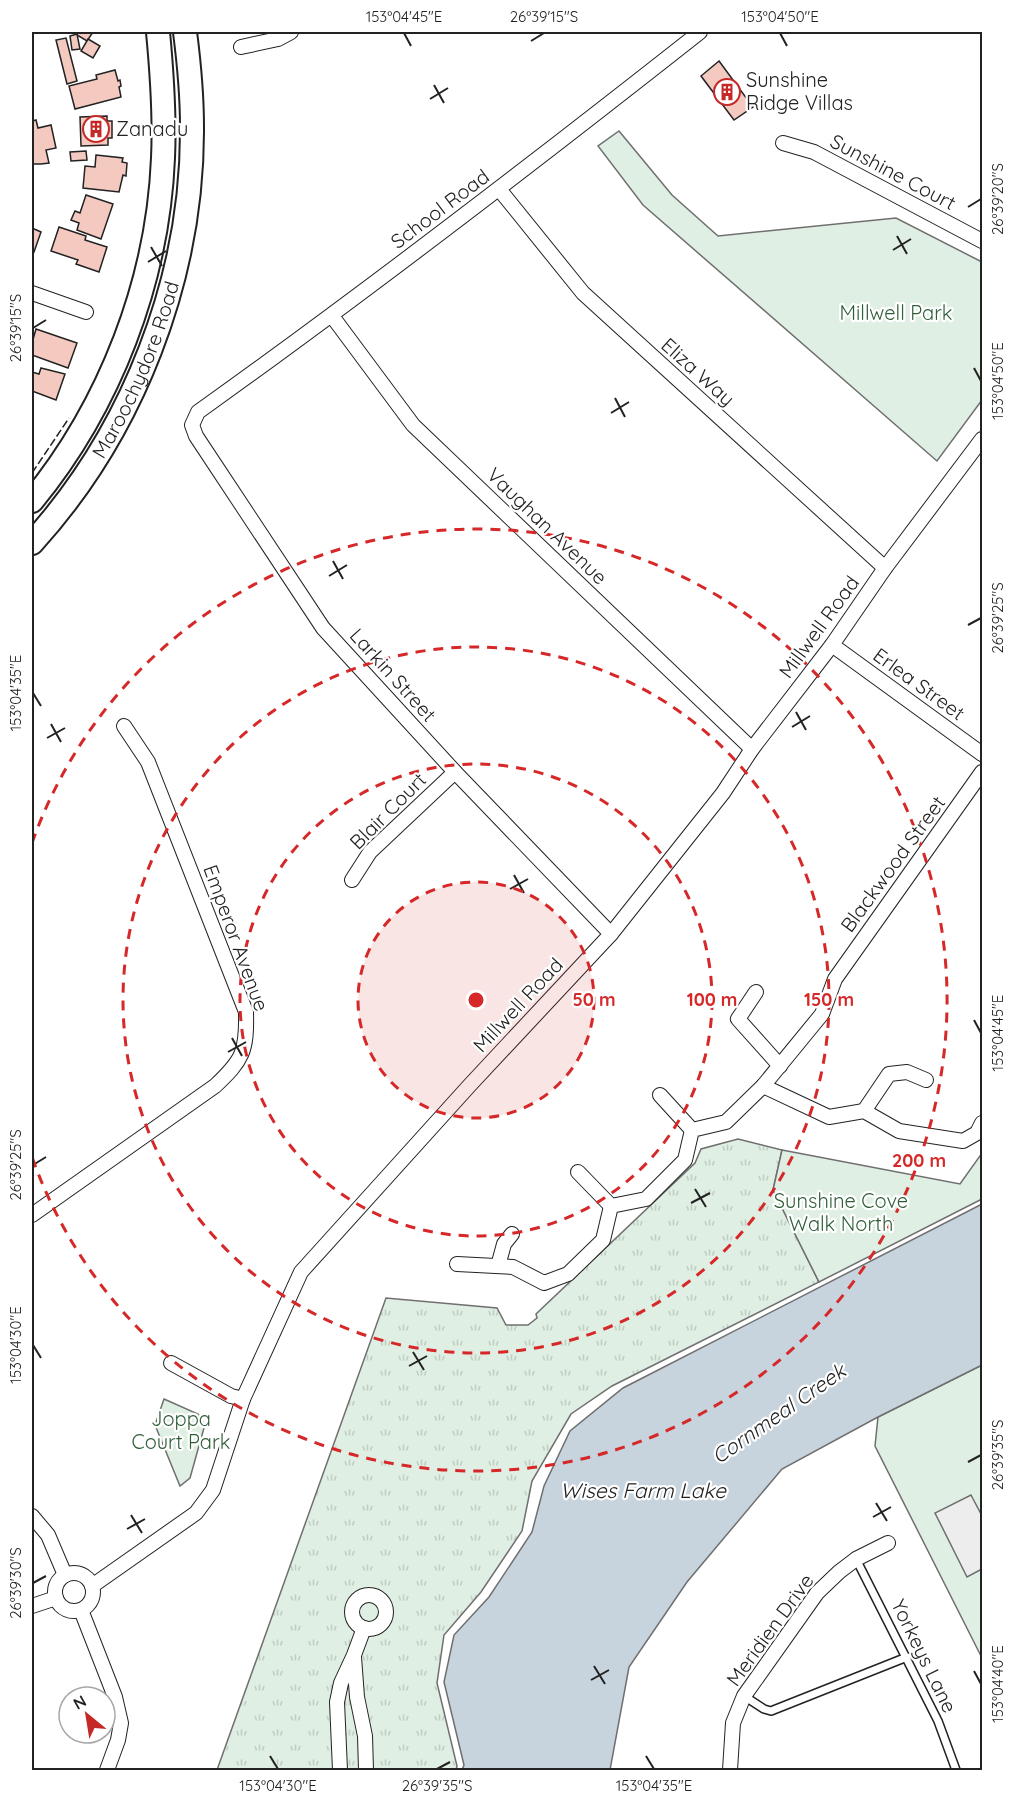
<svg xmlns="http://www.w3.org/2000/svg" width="1014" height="1802" viewBox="0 0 1014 1802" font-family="Quicksand,sans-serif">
  <defs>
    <pattern id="grass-tufts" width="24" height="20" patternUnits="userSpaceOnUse" patternTransform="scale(1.5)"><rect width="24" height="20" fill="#e0efe3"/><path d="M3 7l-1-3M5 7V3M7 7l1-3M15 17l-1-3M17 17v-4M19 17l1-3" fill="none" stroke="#c0cdc2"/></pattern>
  </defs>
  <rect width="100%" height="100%" fill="#fff"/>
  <path fill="url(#grass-tufts)" stroke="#6f6f6f" stroke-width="1.5" d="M738 1139 782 1150 773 1190 819 1282 612 1386 571 1414 532 1481 522 1531 481 1592 444 1635 437 1683 457 1766 456 1770H217L386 1298 497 1308 506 1325H528L537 1318 536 1314 695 1163 701 1149Z"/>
  <g fill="#e0efe3" stroke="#6f6f6f" stroke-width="1.5">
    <path d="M619 131 672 195 718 236 896 218 982 262V400L937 461 643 205 598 146Z"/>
    <path d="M782 1150 960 1184 982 1153V1199L819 1282 773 1190Z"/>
    <path d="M982 1365V1658L875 1446 878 1417Z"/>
    <path d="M164 1399 198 1414 202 1419 204 1428 190 1478 180 1486 155 1425Z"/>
  </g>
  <path fill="#ededed" stroke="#6f6f6f" stroke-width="1.5" d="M971 1495 982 1516V1569L967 1577 935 1513Z"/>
  <path fill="#c7d3dd" stroke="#6f6f6f" stroke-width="1.5" d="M982 1204V1365L878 1417 782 1469 687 1582 629 1667 610 1770H462L464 1765 444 1682 454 1635 489 1597 532 1532 544 1486 570 1431 623 1388Z"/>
  <g fill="#f3c9c0" stroke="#222" stroke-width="1.5">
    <path d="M72 32H93L87 41Z"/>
    <path d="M77 34 80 49 72 50 70 36Z"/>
    <path d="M66 38 77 81 67 84 56 40Z"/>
    <path d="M88 39 100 46 93 58 81 51Z"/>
    <path d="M719 61 753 107 734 120 701 76Z"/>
    <path d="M115 70 118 81 120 80 121 86 119 87 121 97 75 109 69 86 97 79 96 75Z"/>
    <path d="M107 116V121H112V138H108V145L81 146 80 117Z"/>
    <path d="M36 120 38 128 51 125 56 148 46 150 49 163 41 164H32V121Z"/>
    <path d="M86 151 87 160 71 161 70 152Z"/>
    <path d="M96 155 123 158 122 162 127 163 126 176 123 175 119 192 83 188 85 166 95 167Z"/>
    <path d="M86 195 113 204 101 239 77 230 79 223 71 220 75 211 80 213Z"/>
    <path d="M59 227 86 236 85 240 107 247 99 272 76 264 78 260 51 251Z"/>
    <path d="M32 228 41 232 34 252 32 251Z"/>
    <path d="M36 329 77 343 68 368 32 355V343Z"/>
    <path d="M41 368 65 374 56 400 32 391V372L39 374Z"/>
  </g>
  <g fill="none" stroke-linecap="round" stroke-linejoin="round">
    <defs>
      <g id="lane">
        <path d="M856 1559 938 1721 956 1770"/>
        <path d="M744 1696 764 1709 771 1711 907 1657"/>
      </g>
      <g id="street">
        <path d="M241 47 278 39 291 32"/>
        <path d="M783 143 814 152 982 241"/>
        <path d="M499 189 583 293 885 568"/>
        <path d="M32 293 86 312"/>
        <path d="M332 316 413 425 752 749"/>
        <path d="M832 645 982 754"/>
        <path d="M352 880 370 852 455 772"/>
        <path d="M611 934 455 772 323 628 196 436 192 425 198 412C369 290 535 162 700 32"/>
        <path d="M756 992 738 1019 780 1066"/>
        <path d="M763 1086 829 1117 864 1111 899 1131 963 1141 977 1133 982 1123"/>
        <path d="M660 1095 692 1130"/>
        <path d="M864 1111 889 1074 907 1072 926 1080"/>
        <path d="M578 1172 611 1206"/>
        <path d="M32 1215 215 1086C243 1060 247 1051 246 1012L148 762 124 726"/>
        <path d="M457 1264 513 1267 544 1283 568 1274 603 1240 611 1206 646 1199 685 1160 692 1130 726 1122 763 1086 822 1014 835 979 982 772"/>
        <path d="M498 1266 504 1244 512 1234"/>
        <path d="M171 1363 231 1396 243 1399"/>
        <path d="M32 1516 48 1535 65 1575"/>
        <circle cx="74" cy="1592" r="19"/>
        <path d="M92 1586 196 1513 213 1490 243 1399 301 1272 469 1086 611 934 723 793 752 749 832 645 885 568 982 439"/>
        <circle cx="369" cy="1612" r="17"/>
        <path d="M32 1606 56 1598"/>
        <path d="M81 1610 115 1697 121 1723 118 1740 107 1770"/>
        <path d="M354 1657 357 1697 365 1736 366 1770"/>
        <path d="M340 1770 337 1702 341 1683 354 1655 364 1628"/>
        <path d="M730 1770 733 1723 744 1696 817 1593 839 1572 856 1559 888 1543"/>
      </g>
      <g id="primary">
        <path d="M32 501C110 406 158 281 163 158 165 116 162 74 158 32"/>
        <path id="s1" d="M32 543C133 432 193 278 192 127 192 95 189 63 185 32"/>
      </g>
    </defs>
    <use href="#lane" stroke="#222" stroke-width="10"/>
    <use href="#street" stroke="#222" stroke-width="16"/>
    <use href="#primary" stroke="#222" stroke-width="26"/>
    <use href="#lane" stroke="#fff" stroke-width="7"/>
    <use href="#street" stroke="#fff" stroke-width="14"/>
    <use href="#primary" stroke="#fff" stroke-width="22"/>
    <path stroke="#222" stroke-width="1.5" stroke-dasharray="8 3" stroke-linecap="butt" d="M32 473 69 418"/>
  </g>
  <path fill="none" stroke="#222" stroke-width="2" d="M404 33 411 46M780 33 787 46M531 41 544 33M434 85 444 103M430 99 448 88M968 207 981 199M897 236 907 254M151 247 162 266M893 250 911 239M148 262 166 251M33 328 46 320M974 368 981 381M615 398 625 417M611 413 629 402M333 561 343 579M329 576 347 565M968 625 981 618M33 693 41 706M796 712 806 730M51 724 61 742M792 727 810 716M47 738 65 728M514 875 524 893M510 889 528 879M974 1020 981 1033M232 1038 242 1056M228 1052 246 1042M33 1165 46 1157M695 1189 706 1207M691 1203 710 1193M33 1345 41 1358M413 1352 424 1370M409 1366 427 1356M968 1462 981 1455M876 1503 887 1521M131 1515 142 1533M873 1517 891 1507M127 1529 145 1519M33 1583 46 1576M594 1666 605 1684M974 1671 981 1684M591 1680 609 1670M270 1756 278 1769M646 1756 654 1769M437 1769 450 1762"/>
  <circle cx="476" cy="1000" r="118" fill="#d62828" fill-opacity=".12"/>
  <g fill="none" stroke="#d62828" stroke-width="3" stroke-dasharray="10 8">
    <circle cx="476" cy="1000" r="118"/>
    <circle cx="476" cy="1000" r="236"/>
    <circle cx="476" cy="1000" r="353"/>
    <path d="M32 843A471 471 0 1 1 32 1157"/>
  </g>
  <defs>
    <symbol id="building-ring" viewBox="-11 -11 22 22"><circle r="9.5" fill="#fff" stroke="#c62828" stroke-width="1.5"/><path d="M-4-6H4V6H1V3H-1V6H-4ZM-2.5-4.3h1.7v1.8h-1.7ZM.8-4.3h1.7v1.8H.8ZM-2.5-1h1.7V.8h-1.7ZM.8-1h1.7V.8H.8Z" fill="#c62828"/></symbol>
  </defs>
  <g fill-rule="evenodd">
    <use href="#building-ring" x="712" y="77" width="30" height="30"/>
    <use href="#building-ring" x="81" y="114" width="30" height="30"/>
  </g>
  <g text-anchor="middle" stroke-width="4.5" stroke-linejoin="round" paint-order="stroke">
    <g font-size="20" fill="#222" stroke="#fff" text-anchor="start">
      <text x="746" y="87">Sunshine<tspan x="746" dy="23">Ridge Villas</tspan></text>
      <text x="116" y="136">Zanadu</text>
    </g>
    <g font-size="20" fill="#222" stroke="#fff">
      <text transform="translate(893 172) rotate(28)" y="7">Sunshine Court</text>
      <text transform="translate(440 209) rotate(-37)" y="7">School Road</text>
      <text dy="7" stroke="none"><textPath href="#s1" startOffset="204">Maroochydore Road</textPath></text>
      <text transform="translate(698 372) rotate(42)" y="7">Eliza Way</text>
      <text transform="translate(547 526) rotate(44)" y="7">Vaughan Avenue</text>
      <text transform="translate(819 627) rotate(-54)" y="7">Millwell Road</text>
      <text transform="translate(393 675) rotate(48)" y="7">Larkin Street</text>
      <text transform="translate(919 684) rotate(36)" y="7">Erlea Street</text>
      <text transform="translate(388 811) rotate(-45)" y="7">Blair Court</text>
      <text transform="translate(893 864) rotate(-54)" y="7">Blackwood Street</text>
      <text transform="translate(236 938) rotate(70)" y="7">Emperor Avenue</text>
      <text transform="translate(518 1005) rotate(-47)" y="7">Millwell Road</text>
      <text transform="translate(770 1630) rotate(-54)" y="7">Meridien Drive</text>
      <text transform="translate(924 1656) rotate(64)" y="7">Yorkeys Lane</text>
    </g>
    <g font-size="20" fill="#2f5e38" stroke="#fff">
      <text x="896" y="320">Millwell Park</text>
      <text x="841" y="1208">Sunshine Cove<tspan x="841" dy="23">Walk North</tspan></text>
      <text x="181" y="1426">Joppa<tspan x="181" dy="23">Court Park</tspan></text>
    </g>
    <g font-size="21" font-style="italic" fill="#222" stroke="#fff">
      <text transform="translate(779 1414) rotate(-35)" y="7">Cornmeal Creek</text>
      <text x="643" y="1498">Wises Farm Lake</text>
    </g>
  </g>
  <circle cx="476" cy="1000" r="9" fill="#d62828" stroke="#fff" stroke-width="3"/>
  <g font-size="18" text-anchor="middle" font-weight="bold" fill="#d62828" stroke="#fff" stroke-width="4.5" stroke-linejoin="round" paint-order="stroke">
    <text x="594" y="1006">50 m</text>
    <text x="712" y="1006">100 m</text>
    <text x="829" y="1006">150 m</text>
    <text x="919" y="1167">200 m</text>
  </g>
  <rect width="1014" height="1802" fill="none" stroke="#ffffff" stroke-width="66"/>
  <g transform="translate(87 1715) rotate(330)"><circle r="28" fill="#ffffff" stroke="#a7a7a7" stroke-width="1.5"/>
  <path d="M0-4.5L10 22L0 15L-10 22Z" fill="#c62828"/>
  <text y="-9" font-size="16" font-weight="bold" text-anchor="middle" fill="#222222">N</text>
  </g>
  <rect x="33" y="33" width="948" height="1736" fill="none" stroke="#222" stroke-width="2"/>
  <g font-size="15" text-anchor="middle" fill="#222">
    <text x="404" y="22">153°04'45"E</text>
    <text x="544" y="22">26°39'15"S</text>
    <text x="780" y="22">153°04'50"E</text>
    <text transform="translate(998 199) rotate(-90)" y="5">26°39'20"S</text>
    <text transform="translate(16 328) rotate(-90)" y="5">26°39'15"S</text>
    <text transform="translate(998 381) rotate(-90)" y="5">153°04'50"E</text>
    <text transform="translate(998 618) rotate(-90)" y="5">26°39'25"S</text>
    <text transform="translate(16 693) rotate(-90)" y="5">153°04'35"E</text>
    <text transform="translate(998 1033) rotate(-90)" y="5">153°04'45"E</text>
    <text transform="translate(16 1165) rotate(-90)" y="5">26°39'25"S</text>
    <text transform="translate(16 1345) rotate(-90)" y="5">153°04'30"E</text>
    <text transform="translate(998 1455) rotate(-90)" y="5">26°39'35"S</text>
    <text transform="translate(16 1583) rotate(-90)" y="5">26°39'30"S</text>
    <text transform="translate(998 1684) rotate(-90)" y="5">153°04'40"E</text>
    <text x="278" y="1791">153°04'30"E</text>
    <text x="437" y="1791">26°39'35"S</text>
    <text x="654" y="1791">153°04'35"E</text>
  </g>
</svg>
